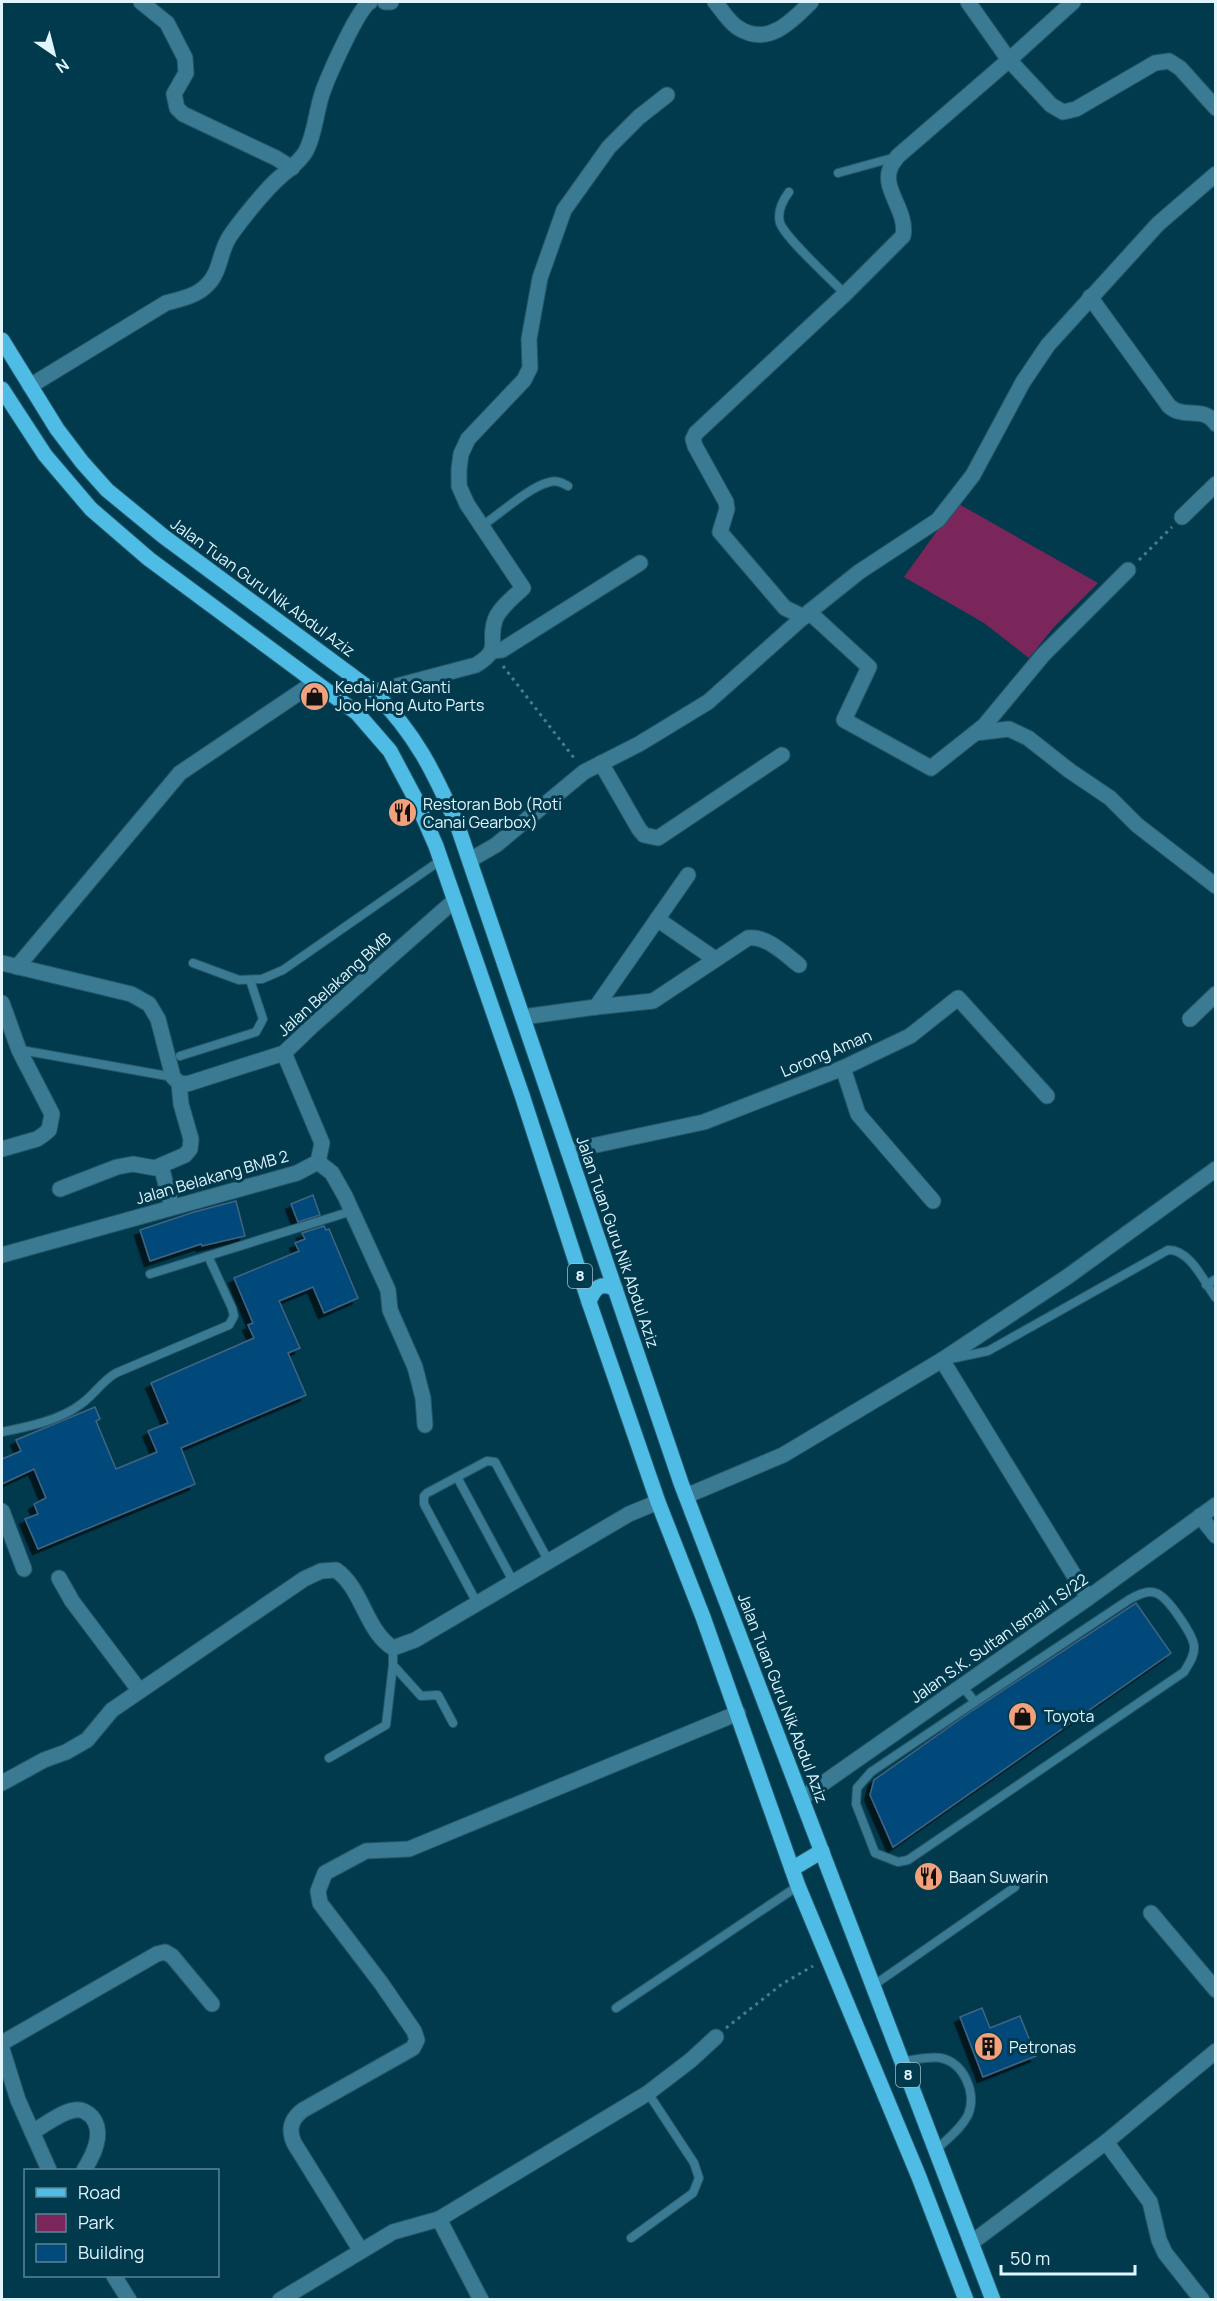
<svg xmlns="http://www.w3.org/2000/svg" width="1217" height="2301" viewBox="0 0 1217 2301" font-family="Manrope,sans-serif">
  <defs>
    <filter id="shadow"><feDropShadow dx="-5.5" dy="5.5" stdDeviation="0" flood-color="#0009"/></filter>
  </defs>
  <rect width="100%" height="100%" fill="#003a4c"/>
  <path fill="#7a265a" d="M957 503 1098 583 1054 627 1029 658 984 623 904 577Z"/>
  <g fill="#024a7a" stroke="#426381" stroke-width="1.5" filter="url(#shadow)">
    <path d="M313 1195 320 1215 298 1222 291 1204Z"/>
    <path d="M236 1201 245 1236 202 1246 201 1244 150 1261 140 1230 194 1212Z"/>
    <path d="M324 1226 326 1230 329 1229 358 1298 324 1313 313 1287 279 1301 300 1348 288 1353 306 1395 181 1448 195 1484 38 1549 25 1519 38 1514 34 1504 46 1498 34 1469 2 1484V1459L21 1451 16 1440 95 1407 100 1419 96 1421 116 1469 157 1452 148 1431 168 1423 151 1383 254 1338 248 1325 253 1323 234 1278 299 1251 295 1243 305 1239 302 1233Z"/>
    <path d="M1136 1603 1171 1653 893 1847 870 1795 874 1780 973 1710Z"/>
    <path d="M982 2008 990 2028 1020 2016 1036 2056 983 2077 960 2017Z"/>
  </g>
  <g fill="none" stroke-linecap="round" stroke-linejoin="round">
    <defs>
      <g id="lane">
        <path d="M838 173 896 157"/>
        <path d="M789 192C783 200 777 212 780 223 786 239 831 279 845 294"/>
        <path d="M482 526C498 515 532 485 550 482 557 480 562 483 568 486"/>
        <path d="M193 963 239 980 262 979 283 970 441 860"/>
        <path d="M21 1050 173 1077"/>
        <path d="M180 1056 256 1032 263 1019 250 980"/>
        <path d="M150 1274 352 1211"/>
        <path d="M1206 1285 1216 1279"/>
        <path d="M950 1359 988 1351 1168 1250C1190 1249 1204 1282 1216 1298"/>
        <path d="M2 1432C27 1427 61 1420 81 1404 94 1395 102 1381 116 1373L229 1325 234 1316 232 1308 208 1256"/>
        <path d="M457 1477 513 1581"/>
        <path d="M477 1603 424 1504V1496L427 1493 487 1461 495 1462 548 1560"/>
        <path d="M393 1665 421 1696 438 1695 453 1723"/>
        <path d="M962 1686 975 1702 871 1772 857 1788 856 1804 875 1853 898 1862 908 1860 1184 1672C1188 1665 1195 1656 1194 1646 1193 1635 1168 1597 1156 1593 1147 1590 1138 1595 1130 1599L975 1702"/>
        <path d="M329 1758 386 1725 393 1665V1648"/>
        <path d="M874 1985 1015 1887"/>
        <path d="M616 2008 798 1886"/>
        <path d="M903 2061C915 2060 930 2056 941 2058 964 2063 977 2093 968 2115 961 2129 947 2139 936 2150"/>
        <path d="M631 2238 693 2193 699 2178 694 2163 648 2093"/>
      </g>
      <g id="street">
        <path d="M141 2 167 23 185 58 186 73 174 94 177 108 183 114 276 158 292 168"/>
        <path d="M385 2H391"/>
        <path d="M715 2C722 10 730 24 740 29 769 46 792 21 811 2"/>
        <path d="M968 2 1009 60 1051 105 1063 112 1076 109 1155 63 1169 61 1180 68 1216 108"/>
        <path d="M1090 297 1169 406C1184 420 1204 405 1216 424"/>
        <path d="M30 386 166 303C180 299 197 296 207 285 221 272 219 252 230 236 241 220 266 189 280 177 289 169 300 162 306 151 315 134 316 112 322 94 327 79 359 6 370 2"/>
        <path d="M1182 517 1216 484"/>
        <path d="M809 612 869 667 844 720 931 768 984 726 1043 655 1128 570"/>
        <path d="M804 617 785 608 720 532 727 509 726 502 695 446 693 439 696 433 845 294 903 236C908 211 882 190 890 169 891 165 895 160 898 156L1009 60 1073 2"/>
        <path d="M492 651 502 650 640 563"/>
        <path d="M374 692 476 665C503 648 487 644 495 620 499 608 514 597 523 588L467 504 459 486V469L461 454 468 439 524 380 530 368 529 339 540 278 564 210 609 147 639 117 667 95"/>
        <path d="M975 733 1009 729 1028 738 1070 771 1110 798 1137 825 1216 886"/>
        <path d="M601 763 639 829 644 835 658 838 782 755"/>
        <path d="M470 860 496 845 584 772 639 744 708 702 809 612 859 572 938 520 973 475 1023 382 1048 345 1158 224 1216 174"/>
        <path d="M657 919 715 959"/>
        <path d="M2 963 131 994 149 1004 158 1019 173 1077 179 1083 187 1084 284 1053 311 1027 455 900"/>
        <path d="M17 967 180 773 315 682"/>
        <path d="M2 1003 19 1050 52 1114 49 1130 43 1135 37 1139 2 1149"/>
        <path d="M596 1007 653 1001 748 938C766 935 786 955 799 965"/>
        <path d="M523 1017 596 1007 688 875"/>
        <path d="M1190 1019 1216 994"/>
        <path d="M843 1068 858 1114 933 1201"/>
        <path d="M568 1151 704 1122 843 1068 910 1036 958 998 1047 1096"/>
        <path d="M318 1162 332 1173 345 1196 388 1290 390 1310 415 1367 423 1398 425 1425"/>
        <path d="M161 1166 172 1207"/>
        <path d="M60 1189 117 1167 133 1164 155 1168 185 1155 190 1149 191 1139 181 1104 179 1083"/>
        <path d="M2 1255 297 1173 318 1162 322 1143 284 1053"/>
        <path d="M942 1360 1088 1598"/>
        <path d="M686 1496 783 1455 942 1360 1067 1277 1216 1169"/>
        <path d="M2 1511 24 1569"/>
        <path d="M1200 1516 1216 1536"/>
        <path d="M59 1578 72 1601 139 1690"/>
        <path d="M2 1783 44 1760 66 1752 87 1740 112 1710 304 1579 321 1571 336 1570C363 1589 365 1630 393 1648L415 1640 629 1514 658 1502"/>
        <path d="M802 1798 1088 1598 1216 1505"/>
        <path d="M1151 1913 1216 1990"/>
        <path d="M2 2043 157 1954 165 1952 172 1956 212 2004"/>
        <path d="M2 2049 18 2100 49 2170"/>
        <path d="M32 2132C44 2126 60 2112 75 2110 81 2109 87 2112 92 2117 105 2133 93 2156 84 2170"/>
        <path d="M1106 2142 1150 2202 1159 2240 1165 2253 1202 2300"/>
        <path d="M439 2219 648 2093 691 2060 716 2037"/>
        <path d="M971 2243 1106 2142 1216 2051"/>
        <path d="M361 2251 294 2143C288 2129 291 2119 303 2110L413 2048 417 2040 414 2031 381 1983 320 1903 318 1891 325 1873 366 1851 409 1849 738 1713"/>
        <path d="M114 2276 129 2300"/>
        <path d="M280 2300 393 2232 439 2219 481 2300"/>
      </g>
      <g id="primary">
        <path d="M2 340 57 429 82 462 107 490 163 536 374 692C416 735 433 770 457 824L681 1483 993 2300"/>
        <path d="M2 389 45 455 91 509 149 559 357 713 390 751 415 798 436 846 522 1095 589 1302 658 1502 703 1617 798 1886 919 2177 966 2300"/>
        <path d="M589 1302C594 1288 601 1281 615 1289"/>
        <path d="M792 1869 822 1851"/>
      </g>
    </defs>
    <use href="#lane" stroke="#245869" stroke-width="10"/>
    <use href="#street" stroke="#245869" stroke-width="17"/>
    <use href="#primary" stroke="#245869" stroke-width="17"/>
    <g stroke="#4e7b8a" stroke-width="3" stroke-dasharray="3 4.5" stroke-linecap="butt">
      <path d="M1139 560 1172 527"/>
      <path d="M503 666 574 758"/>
      <path d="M726 2028 782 1984 813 1966"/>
    </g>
    <use href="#lane" stroke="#3a7a93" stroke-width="8"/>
    <use href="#street" stroke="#3a7a93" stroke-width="15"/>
    <use href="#primary" stroke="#4ebce5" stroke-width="15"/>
  </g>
  <defs>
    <symbol id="shop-disc" viewBox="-11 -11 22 22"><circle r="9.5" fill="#f1a17b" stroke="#003a4c"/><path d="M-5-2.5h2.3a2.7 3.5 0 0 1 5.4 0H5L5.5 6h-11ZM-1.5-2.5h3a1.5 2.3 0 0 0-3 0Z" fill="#111"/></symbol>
    <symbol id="restaurant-disc" viewBox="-11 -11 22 22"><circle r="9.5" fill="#f1a17b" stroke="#003a4c"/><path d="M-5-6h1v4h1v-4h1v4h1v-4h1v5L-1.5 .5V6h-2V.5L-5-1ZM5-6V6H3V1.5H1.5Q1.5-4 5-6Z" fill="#111"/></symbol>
    <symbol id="building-disc" viewBox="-11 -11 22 22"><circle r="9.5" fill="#f1a17b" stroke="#003a4c"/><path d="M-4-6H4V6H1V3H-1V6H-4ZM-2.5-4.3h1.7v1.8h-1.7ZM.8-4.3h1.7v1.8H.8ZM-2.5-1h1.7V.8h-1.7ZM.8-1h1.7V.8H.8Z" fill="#111"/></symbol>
  </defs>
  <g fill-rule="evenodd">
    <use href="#shop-disc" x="298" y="680" width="33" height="33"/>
    <use href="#restaurant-disc" x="386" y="796" width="33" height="33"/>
    <use href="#shop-disc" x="1006" y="1700" width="33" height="33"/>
    <use href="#restaurant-disc" x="912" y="1860" width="33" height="33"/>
    <use href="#building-disc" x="972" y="2030" width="33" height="33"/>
  </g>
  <g text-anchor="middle" stroke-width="6" stroke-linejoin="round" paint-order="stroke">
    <g fill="#003a4c" stroke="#9ebdc9" stroke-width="1.5">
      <rect x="568" y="1264" width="24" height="24" rx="4.5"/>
      <rect x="896" y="2063" width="24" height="24" rx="4.5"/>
    </g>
    <g font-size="15" font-weight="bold" fill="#e1f5ff">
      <text x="580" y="1281">8</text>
      <text x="908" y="2080">8</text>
    </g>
    <g font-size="16" fill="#e1f5ff" stroke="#003a4c">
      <text transform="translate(263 587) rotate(36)" y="6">Jalan Tuan Guru Nik Abdul Aziz</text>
      <text transform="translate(334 984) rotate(-42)" y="6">Jalan Belakang BMB</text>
      <text transform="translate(826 1053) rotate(-23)" y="6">Lorong Aman</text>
      <text transform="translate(212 1177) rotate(-16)" y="6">Jalan Belakang BMB 2</text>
      <text transform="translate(618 1242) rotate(71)" y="6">Jalan Tuan Guru Nik Abdul Aziz</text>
      <text transform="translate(999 1638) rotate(-35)" y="6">Jalan S.K. Sultan Ismail 1 S/22</text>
      <text transform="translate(783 1698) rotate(69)" y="6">Jalan Tuan Guru Nik Abdul Aziz</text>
    </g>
    <g font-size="16" fill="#e1f5ff" stroke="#003a4c" text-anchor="start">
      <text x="335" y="693">Kedai Alat Ganti<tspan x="335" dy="18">Joo Hong Auto Parts</tspan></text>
      <text x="423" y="810">Restoran Bob (Roti<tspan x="423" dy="18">Canai Gearbox)</tspan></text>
      <text x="1044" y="1722">Toyota</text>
      <text x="949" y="1883">Baan Suwarin</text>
      <text x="1009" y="2053">Petronas</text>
    </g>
  </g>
  <rect width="1217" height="2301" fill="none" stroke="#e1f5ff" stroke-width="6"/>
  <rect x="24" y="2169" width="195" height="108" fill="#003a4c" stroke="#5a8594" stroke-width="1.5"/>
  <rect x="36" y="2188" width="30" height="9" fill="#4ebce5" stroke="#5a8594" stroke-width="1.5"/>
  <text x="78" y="2199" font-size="18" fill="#e1f5ff">Road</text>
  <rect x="36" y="2214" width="30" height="18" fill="#7a265a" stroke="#5a8594" stroke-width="1.5"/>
  <text x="78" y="2229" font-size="18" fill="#e1f5ff">Park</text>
  <rect x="36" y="2244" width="30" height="18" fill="#024a7a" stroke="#5a8594" stroke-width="1.5"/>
  <text x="78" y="2259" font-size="18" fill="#e1f5ff">Building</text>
  <g transform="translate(54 54) rotate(145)" stroke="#003a4c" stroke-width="4.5" paint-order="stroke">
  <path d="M0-4.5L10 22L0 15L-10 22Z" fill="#e1f5ff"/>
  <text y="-9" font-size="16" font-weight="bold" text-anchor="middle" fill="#e1f5ff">N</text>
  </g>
  <path d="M1001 2265v9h134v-9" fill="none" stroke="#e1f5ff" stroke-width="3"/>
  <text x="1010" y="2265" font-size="18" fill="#e1f5ff" stroke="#003a4c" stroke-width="4.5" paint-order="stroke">50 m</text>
</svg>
